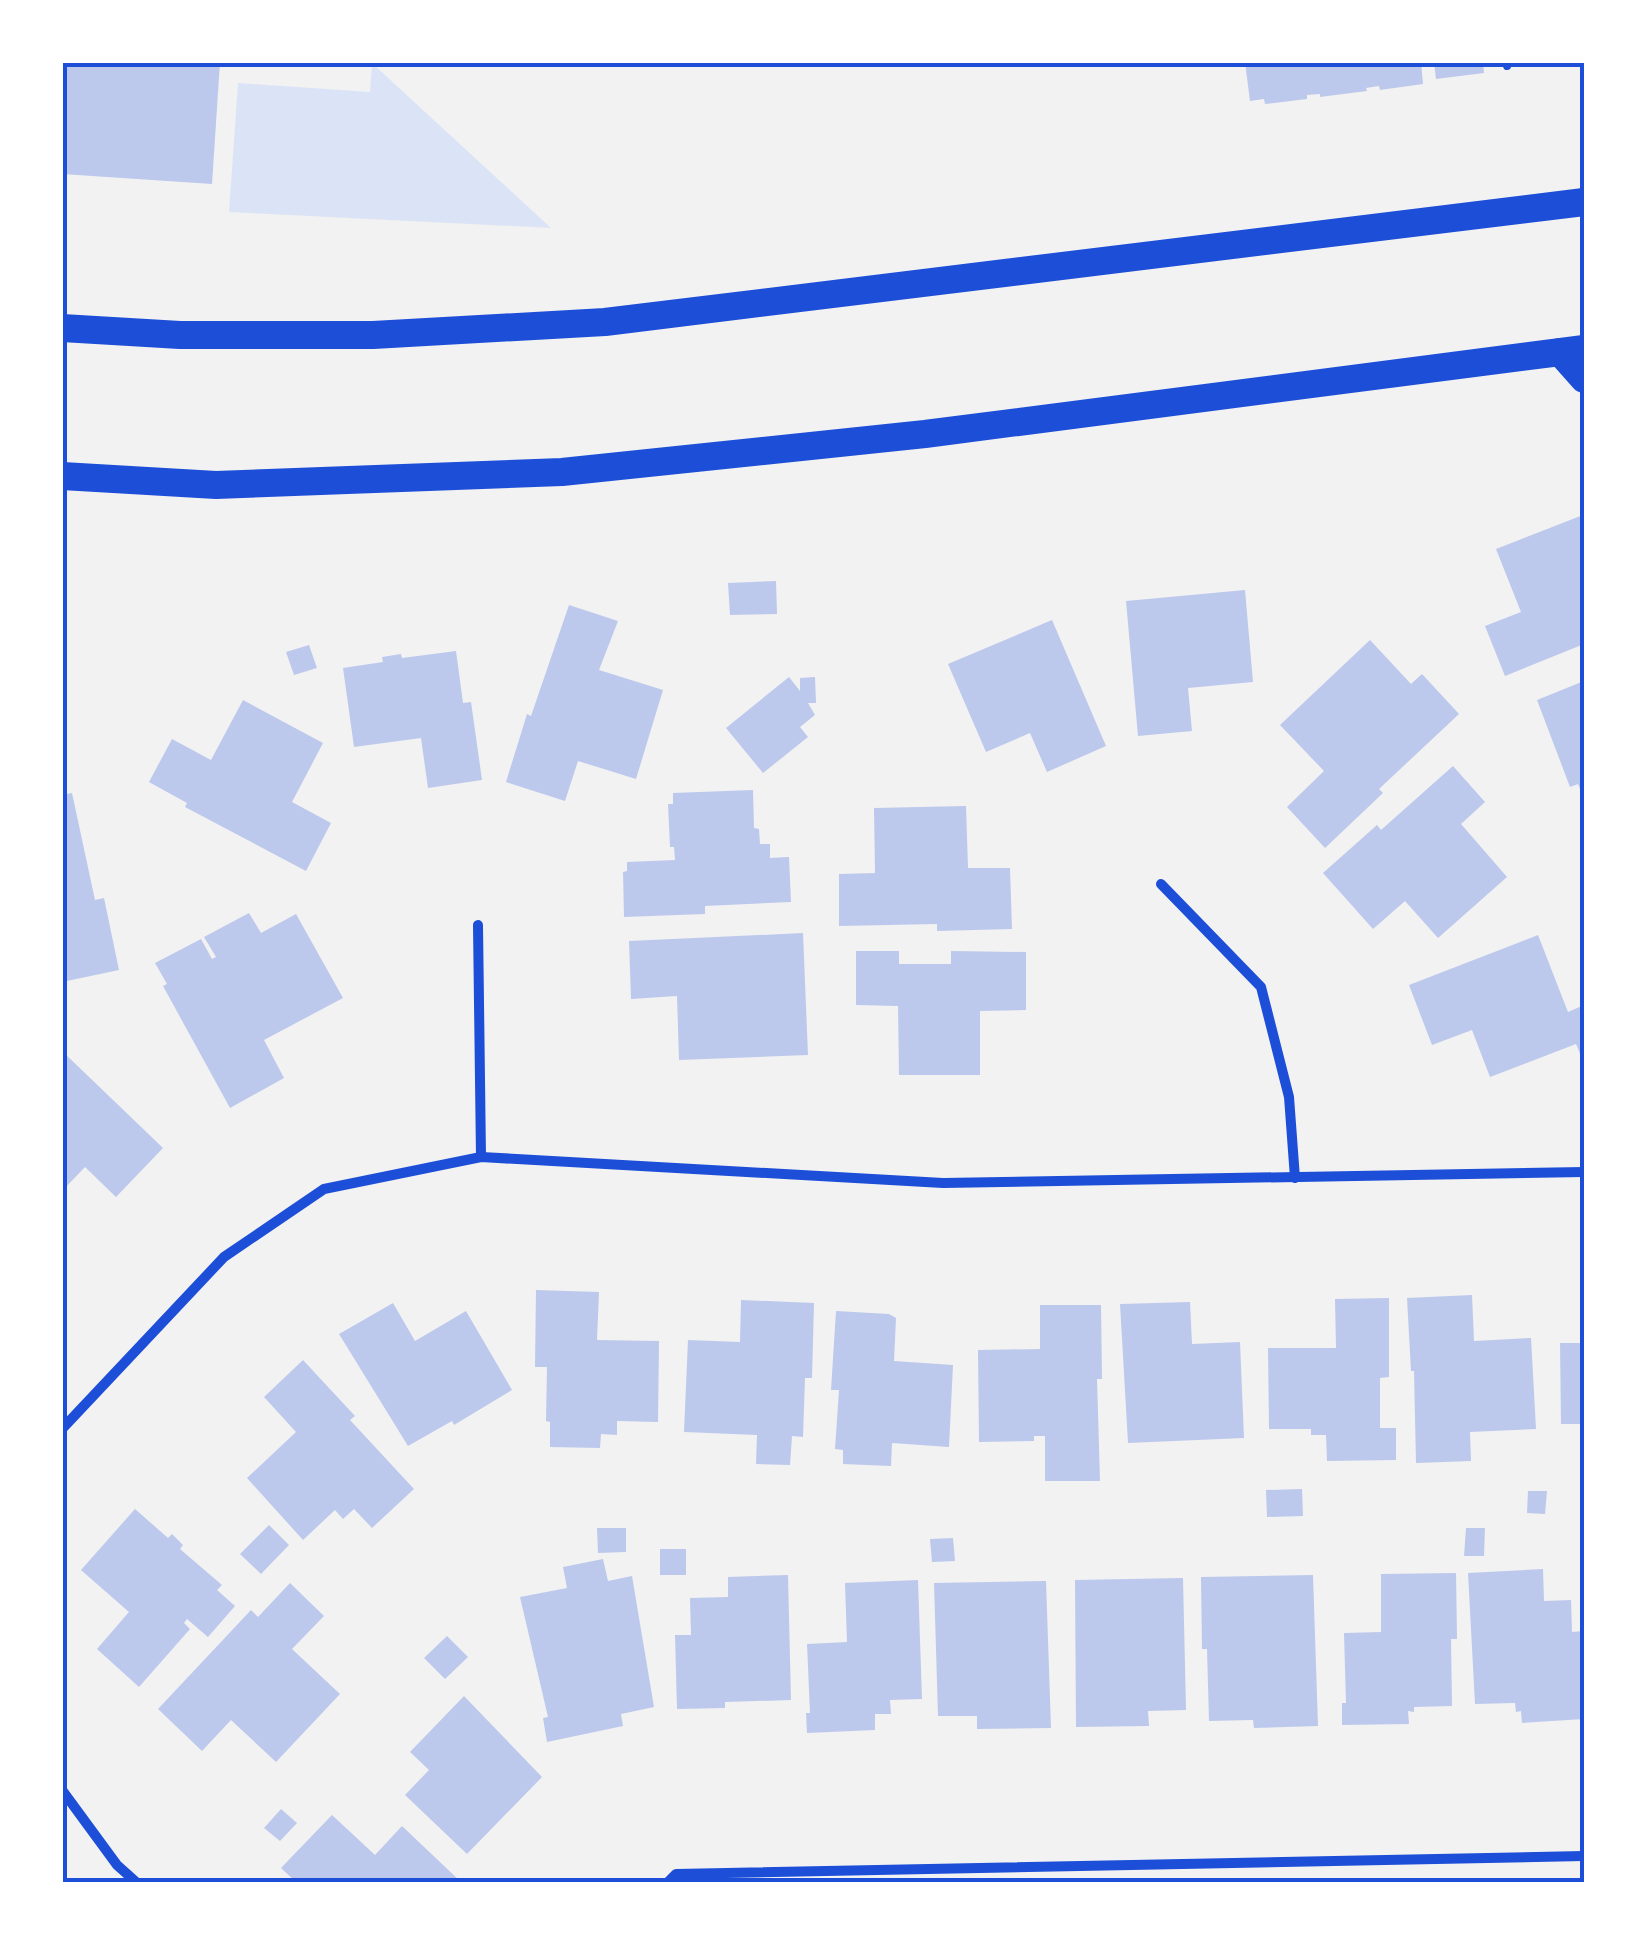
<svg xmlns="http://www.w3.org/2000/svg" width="1647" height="1945" viewBox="0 0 1647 1945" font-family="'Golos Text',sans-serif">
  <rect width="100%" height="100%" fill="#f2f2f2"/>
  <path fill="#dbe4f7" d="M372 63 551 228 229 212 238 83 370 92Z"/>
  <g fill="#bdc9ec">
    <path d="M62 62H220L212 184 62 174Z"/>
    <path d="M1245 62H1421L1423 84 1380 90 1379 86 1366 88 1367 91 1320 97V94L1307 95V99L1265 104 1264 99 1250 101Z"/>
    <path d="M1434 62H1483L1484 73 1436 79Z"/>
    <path d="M1583 515 1584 644 1505 676 1485 626 1521 612 1496 549Z"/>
    <path d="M776 581 777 614 730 615 728 583Z"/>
    <path d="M1245 590 1253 682 1188 688 1192 731 1138 736 1126 601Z"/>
    <path d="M569 605 618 621 599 670 663 690 636 779 578 761 565 801 506 782 527 714 531 716Z"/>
    <path d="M1052 620 1106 746 1047 772 1030 733 986 752 948 664Z"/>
    <path d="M1370 640 1411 684 1422 674 1459 714 1379 789 1383 793 1325 848 1287 807 1324 771 1280 725Z"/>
    <path d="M309 645 317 668 294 675 286 652Z"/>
    <path d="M456 651 463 703 471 702 482 780 428 788 421 738 354 747 343 668 383 662 382 657 401 654 402 658Z"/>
    <path d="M789 677 800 691V678L815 677 816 703H808L815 715 800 727 808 737 763 773 726 728Z"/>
    <path d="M1584 681V799L1578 784 1570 787 1537 700Z"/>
    <path d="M243 700 323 743 292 802 331 823 306 871 185 807 187 803 149 782 172 739 211 760Z"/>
    <path d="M1453 766 1485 802 1461 824 1507 877 1438 938 1405 901 1373 929 1323 873 1377 825 1381 830Z"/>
    <path d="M753 790 754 828 759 829 760 844H770V858L789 857 791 902 705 906V914L624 917 623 872 627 871V862L675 860 674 847H670L668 804H673V793Z"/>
    <path d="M72 793 95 900 104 898 119 970 62 982V795Z"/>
    <path d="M966 806 968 868H1010L1012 929 937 931V924L839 926V874L875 873 874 808Z"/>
    <path d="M249 913 261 933 296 914 343 998 264 1040 284 1078 230 1108 163 986 167 984 155 963 201 939 212 959 216 957 204 937Z"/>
    <path d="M803 933 808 1055 679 1060 677 996 631 999 629 941Z"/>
    <path d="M1538 935 1568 1012 1584 1005V1063L1576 1044 1490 1077 1472 1030 1432 1045 1409 985Z"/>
    <path d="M856 951H899V964H951V951L1026 952V1010L980 1011V1075H899L898 1006 856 1005Z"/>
    <path d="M62 1051 163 1148 116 1197 85 1167 62 1191Z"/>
    <path d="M536 1290 599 1292 597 1340 659 1341 658 1422 617 1421V1435L601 1434 600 1448 550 1447V1422L546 1421 547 1367H535Z"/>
    <path d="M1472 1295 1474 1341 1531 1338 1536 1429 1470 1432 1471 1461 1416 1463 1414 1371H1411L1407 1298Z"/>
    <path d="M1389 1298V1377L1380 1378V1428H1396V1460L1327 1461 1326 1435H1311V1429H1269L1268 1348H1336L1335 1299Z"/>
    <path d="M741 1300 814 1303 812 1378H805L803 1437 792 1436 790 1465 756 1464 757 1435 684 1432 688 1340 740 1342Z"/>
    <path d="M1190 1302 1192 1344 1240 1342 1244 1438 1128 1443 1120 1304Z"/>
    <path d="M393 1303 415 1341 466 1311 512 1390 454 1425 452 1421 408 1446 339 1334Z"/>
    <path d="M1040 1305H1101L1102 1379H1097L1100 1481H1045V1436H1034V1441L979 1442 978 1350 1040 1349Z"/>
    <path d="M836 1311 889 1314 896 1318 894 1361 953 1365 949 1447 892 1443 891 1466 843 1464V1450L835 1449 839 1390H831Z"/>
    <path d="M1560 1343H1584V1424H1561Z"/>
    <path d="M303 1360 355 1416 350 1420 414 1489 372 1528 354 1509 343 1519 335 1510 303 1540 247 1478 296 1432 264 1397Z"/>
    <path d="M1302 1489 1303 1516 1267 1517 1266 1490Z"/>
    <path d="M1528 1491H1547L1545 1514 1527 1513Z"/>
    <path d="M135 1509 168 1538 172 1534 183 1545 180 1549 222 1585 217 1590 235 1606 208 1637 187 1619 184 1623 190 1629 139 1687 97 1649 129 1612 81 1570Z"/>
    <path d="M269 1525 289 1545 261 1574 240 1554Z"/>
    <path d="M597 1528H626V1552L598 1553Z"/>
    <path d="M1466 1528H1485L1484 1556H1464Z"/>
    <path d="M953 1538 955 1561 932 1562 930 1539Z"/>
    <rect x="660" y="1549" width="26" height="26"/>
    <path d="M603 1559 608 1581 632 1576 654 1707 621 1714 623 1726 547 1742 543 1718 548 1717 520 1597 567 1588 563 1567Z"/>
    <path d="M1543 1569 1544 1601 1571 1600 1572 1632 1584 1631V1719L1522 1723 1521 1711 1516 1712 1515 1703 1475 1704 1468 1573Z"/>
    <path d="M1456 1573 1457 1639H1451L1452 1706 1414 1707V1712L1408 1711 1409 1724 1342 1725V1703H1346L1344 1633 1381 1632V1574Z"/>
    <path d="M788 1575 791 1700 725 1702V1708L677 1709 675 1635H691L690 1598 728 1597V1577Z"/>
    <path d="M1313 1575 1318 1726 1254 1728 1253 1720 1209 1721 1207 1649H1202L1201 1577Z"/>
    <path d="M1183 1578 1186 1710 1148 1711 1149 1726 1076 1727 1075 1580Z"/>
    <path d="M918 1580 922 1699 890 1700 891 1714H875V1730L807 1733 806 1713H810L807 1644 847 1642 845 1583Z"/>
    <path d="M1046 1581 1051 1728 977 1729V1716H938L934 1583Z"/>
    <path d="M290 1583 324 1616 292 1649 340 1694 276 1762 231 1720 202 1751 158 1709 251 1610 258 1617Z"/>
    <path d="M447 1636 468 1657 445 1679 424 1658Z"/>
    <path d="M464 1696 542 1777 467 1854 405 1795 429 1770 410 1752Z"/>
    <path d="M281 1809 297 1823 280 1841 264 1828Z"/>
    <path d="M332 1815 375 1855 402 1826 461 1882H296L281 1868Z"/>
  </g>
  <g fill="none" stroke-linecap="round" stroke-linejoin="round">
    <path stroke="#1d4ed8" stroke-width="8" d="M1506 62 1507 66"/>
    <g stroke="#1d4ed8" stroke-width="10">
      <path d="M1161 884 1261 987 1289 1097 1295 1178"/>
      <path d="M478 925 481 1157"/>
      <path d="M62 1429 224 1257 324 1189 481 1157 943 1183 1584 1172"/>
      <path d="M62 1790 117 1865 136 1882"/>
      <path d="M668 1882 676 1874 1584 1856"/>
    </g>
    <g stroke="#1d4ed8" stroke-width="28">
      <path d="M62 328 180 335H373L605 322 1584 202"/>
      <path d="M1560 352 1584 379"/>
      <path d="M62 476 216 485 562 472 925 434 1584 349"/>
    </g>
  </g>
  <rect width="1647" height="1945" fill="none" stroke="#ffffff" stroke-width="130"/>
  <rect x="65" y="65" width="1517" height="1815" fill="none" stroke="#1d4ed8" stroke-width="4"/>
</svg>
